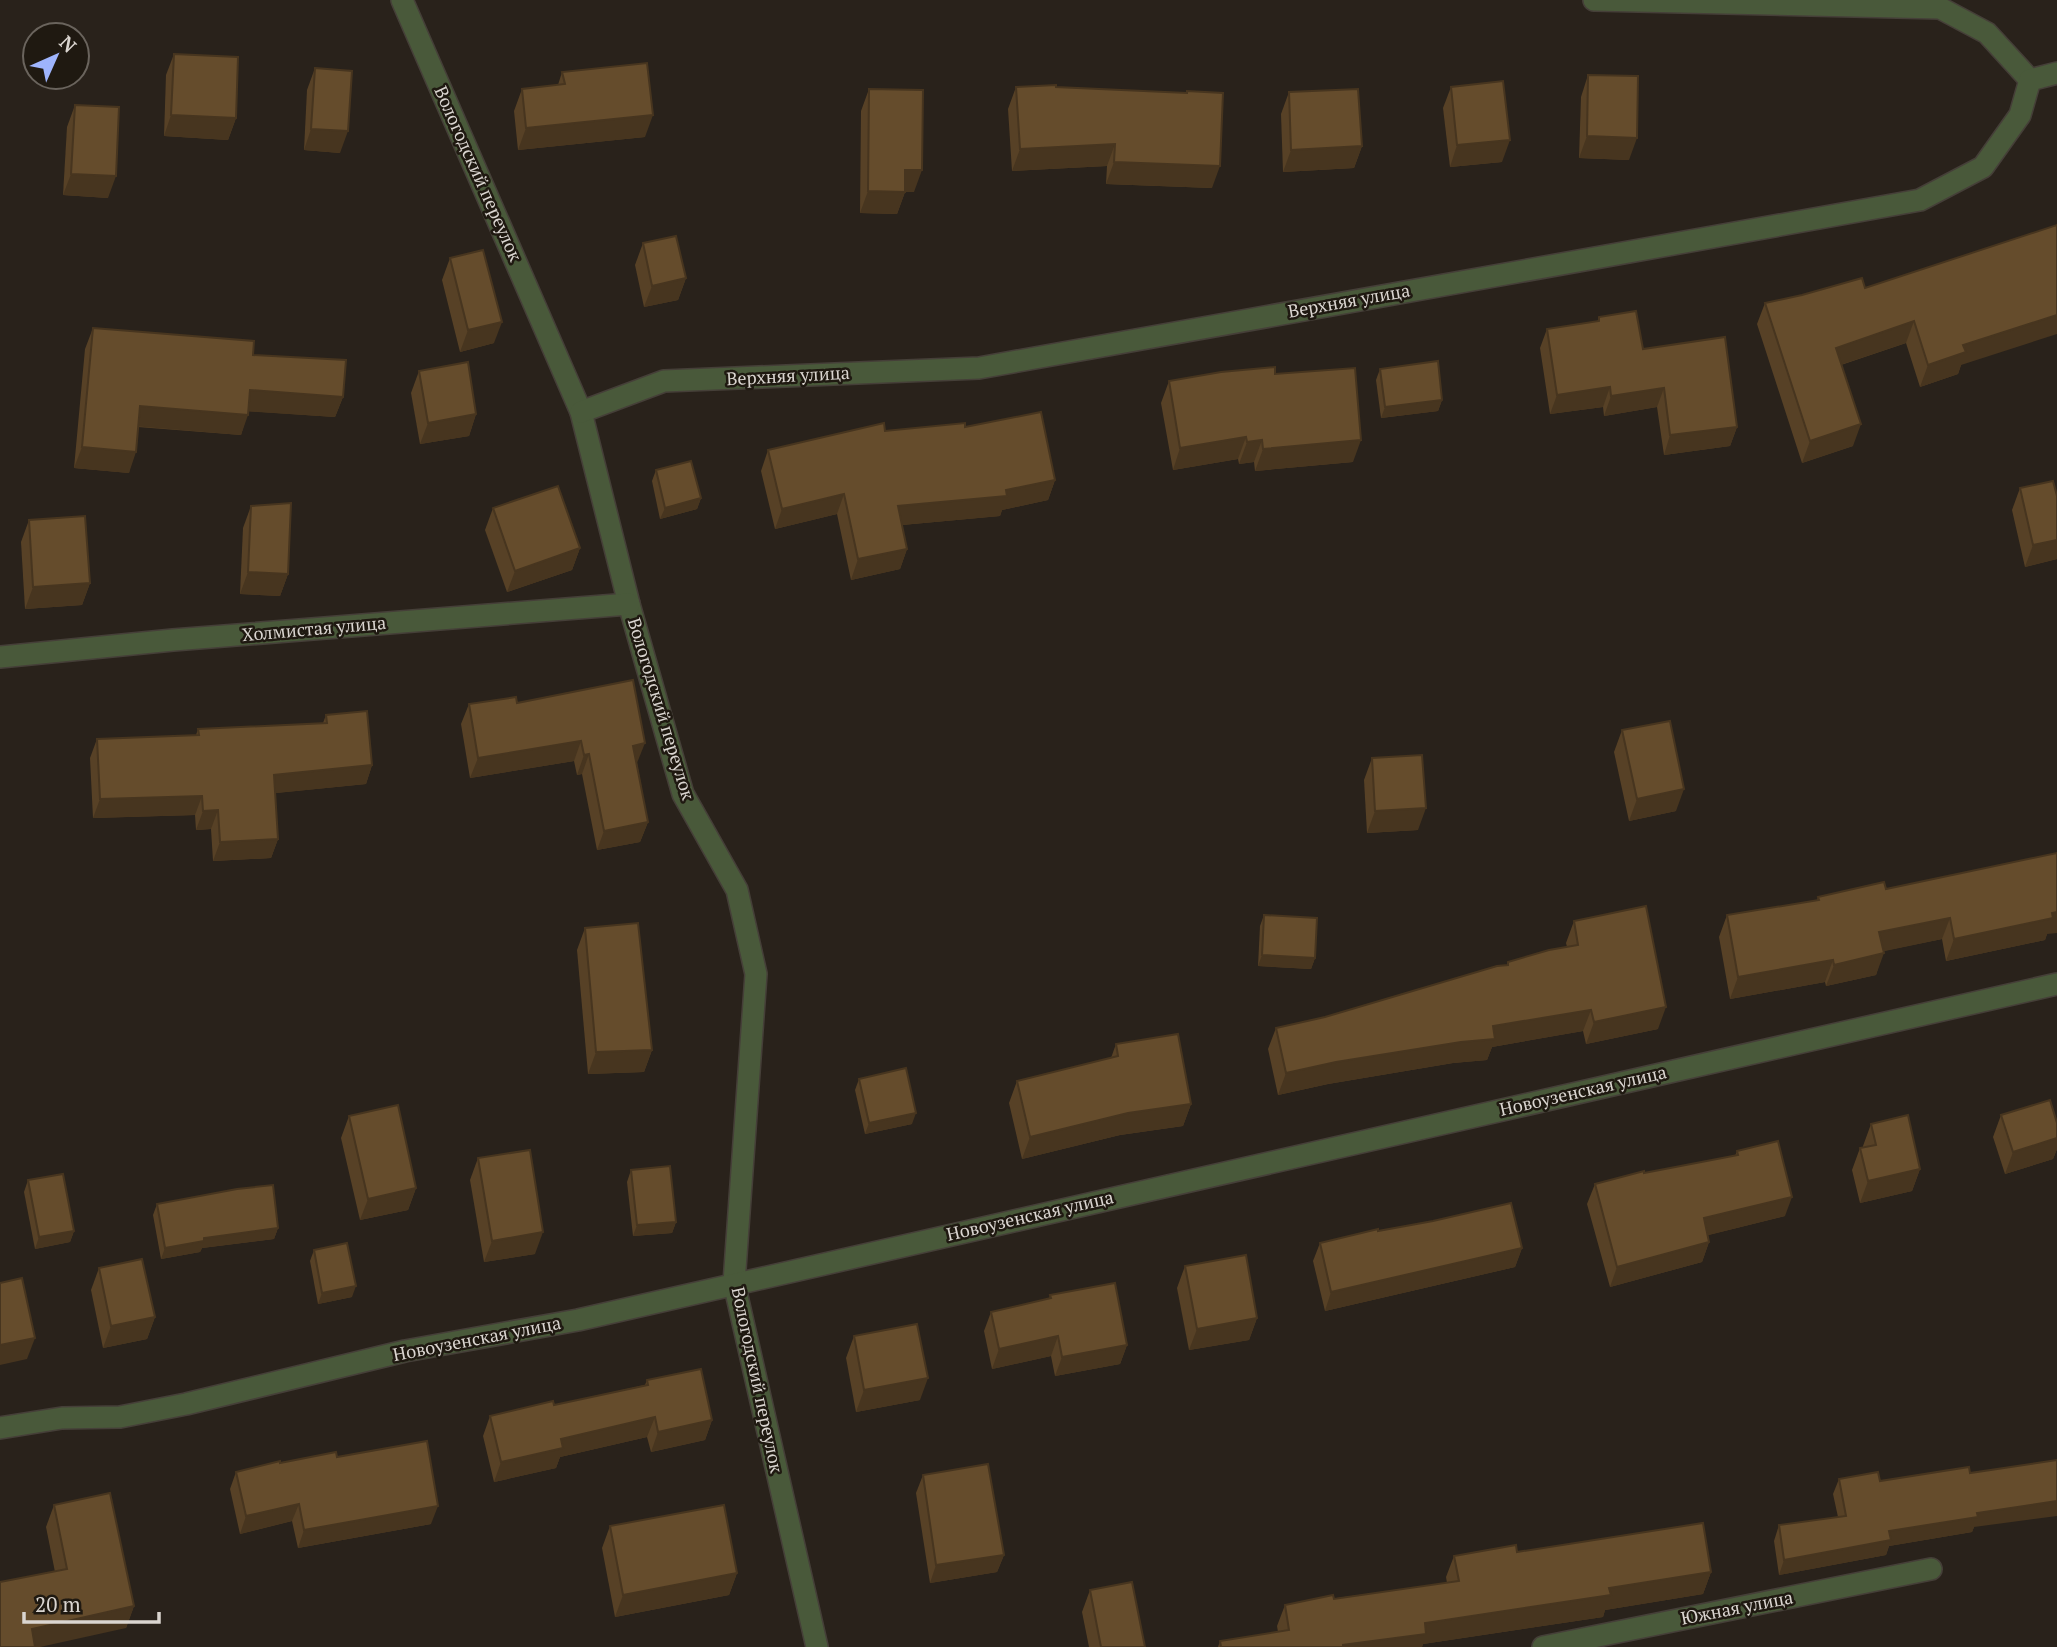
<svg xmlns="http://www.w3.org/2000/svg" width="2057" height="1647" viewBox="0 0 2057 1647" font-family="'PT Serif',serif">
  <rect width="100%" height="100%" fill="#29221b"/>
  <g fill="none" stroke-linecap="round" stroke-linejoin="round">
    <defs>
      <g id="minor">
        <path d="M402 0 581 412 629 604 683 794 737 890 756 974 734 1283 817 1647"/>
        <path d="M1594 0 1940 8 1987 33 2030 80"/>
        <path d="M581 412 664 381 979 368 1920 200 1983 167 2020 115 2030 80 2057 73"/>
        <path d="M0 657 173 640 629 604"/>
        <path d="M0 1428 62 1418 120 1417 186 1404 405 1351 578 1320 2057 984"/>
        <path d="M1543 1647 1931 1569"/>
      </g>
    </defs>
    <use href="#minor" stroke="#453f38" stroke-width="24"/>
    <use href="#minor" stroke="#49593a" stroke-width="21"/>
  </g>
  <g fill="#574126">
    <path d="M174 54 236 118 228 140 164 136 166 75Z"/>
    <path d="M315 68 340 153 304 150 307 90Z"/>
    <path d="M562 72 645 137 518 150 514 111 522 89 558 85Z"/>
    <path d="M1588 75 1629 160 1579 158 1581 97Z"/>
    <path d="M1016 87H1056L1212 188 1106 184 1107 166 1012 171 1008 109Z"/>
    <path d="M1451 87 1502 162 1450 167 1443 108Z"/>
    <path d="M869 89 914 192H905L897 214 860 213 861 111Z"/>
    <path d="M1289 92 1362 146 1354 168 1283 172 1281 114Z"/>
    <path d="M75 105 108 198 63 195 67 127Z"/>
    <path d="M2057 225 1961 365 1958 374 1920 387 1906 343 1841 365 1853 446 1802 463 1757 324 1765 303 1865 288Z"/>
    <path d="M643 243 686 278 678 300 644 307 635 265Z"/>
    <path d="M450 258 494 343 460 352 442 280Z"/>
    <path d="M1599 317 1643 349 1737 427 1730 446 1664 455 1657 407 1604 416 1603 407 1550 414 1540 348 1547 329 1597 322Z"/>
    <path d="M93 328 253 355 343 397 335 417 248 411 241 435 138 427 129 473 74 468 85 349Z"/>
    <path d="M1380 369 1442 400 1438 411 1381 418 1376 380Z"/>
    <path d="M419 371 476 414 469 436 420 444 411 393Z"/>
    <path d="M1275 374 1353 462 1255 471 1254 462 1239 464 1238 459 1173 470 1161 403 1169 381Z"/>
    <path d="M965 427 1055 480 1048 500 1002 510 1000 516 902 525 907 549 900 569 851 580 837 514 775 529 761 471 768 450 885 431Z"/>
    <path d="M656 470 701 498 697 509 660 519 652 481Z"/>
    <path d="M2020 488 2057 496V559L2025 567 2012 510Z"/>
    <path d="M251 506 288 574 280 596 240 594 243 528Z"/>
    <path d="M493 508 580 548 572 570 507 592 485 530Z"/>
    <path d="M29 520 90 583 82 605 25 609 21 542Z"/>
    <path d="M517 703 637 763 648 822 640 842 597 850 582 774 577 775 574 761 470 778 461 724 469 704Z"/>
    <path d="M326 715 372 765 366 784 275 793 278 839 271 858 213 861 211 829 196 830 195 815 93 818 90 758 97 739 196 735 198 729 323 723Z"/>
    <path d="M1622 730 1676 811 1629 821 1614 752Z"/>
    <path d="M1372 758 1418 830 1367 833 1364 780Z"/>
    <path d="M1886 889 2047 934 2045 940 1946 961 1942 939 1883 951 1876 975 1826 986 1825 982 1730 999 1719 937 1727 915 1817 900 1818 897Z"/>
    <path d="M1264 915 1315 958 1311 969 1258 966 1260 926Z"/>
    <path d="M1574 921 1658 1029 1586 1044 1583 1031 1492 1047 1487 1060 1453 1063 1328 1084 1278 1095 1268 1049 1276 1028 1325 1017 1507 965 1508 962 1567 947 1566 943Z"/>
    <path d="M585 928 652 1050 644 1072 588 1074 577 950Z"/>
    <path d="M1116 1044 1191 1104 1183 1126 1120 1135 1022 1159 1009 1103 1017 1081 1111 1058Z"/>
    <path d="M859 1079 912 1124 865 1134 855 1090Z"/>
    <path d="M2001 1115 2057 1123V1149L2053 1159 2005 1174 1993 1137Z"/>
    <path d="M349 1116 416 1188 408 1210 360 1220 341 1138Z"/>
    <path d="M1871 1124 1920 1169 1912 1191 1860 1203 1852 1170 1860 1148H1863V1146Z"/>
    <path d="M1737 1151 1785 1216 1708 1235 1709 1242 1702 1262 1610 1287 1587 1204 1595 1184 1644 1173 1735 1156Z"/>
    <path d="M478 1158 535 1254 484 1262 470 1180Z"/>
    <path d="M631 1170 676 1222 672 1233 633 1236 627 1182Z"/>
    <path d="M28 1180 74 1231 70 1242 35 1249 24 1192Z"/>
    <path d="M157 1204 278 1228 274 1239 202 1248 200 1252 161 1259 153 1215Z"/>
    <path d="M1378 1231 1522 1248 1515 1267 1325 1311 1313 1261 1320 1243Z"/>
    <path d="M314 1250 352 1297 318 1304 310 1261Z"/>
    <path d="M1185 1266 1257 1318 1249 1340 1189 1350 1177 1288Z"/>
    <path d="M99 1268 155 1317 147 1339 103 1348 91 1290Z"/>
    <path d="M1050 1295 1127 1345 1120 1364 1055 1376 1051 1356 992 1369 984 1331 991 1312 1049 1299Z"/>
    <path d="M854 1336 920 1400 856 1412 846 1358Z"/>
    <path d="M647 1380 712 1420 705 1440 651 1452 647 1437 560 1457 556 1468 494 1482 483 1436 490 1416 554 1405 645 1385Z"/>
    <path d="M337 1457 431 1524 298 1548 292 1521 240 1534 230 1489 236 1472 280 1463Z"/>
    <path d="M923 1475 1004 1555 997 1572 930 1583 916 1493Z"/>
    <path d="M1839 1479 1880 1481 1974 1527 1972 1532 1889 1546 1886 1555 1779 1575 1774 1541 1779 1525 1838 1517 1833 1494Z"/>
    <path d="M54 1505 134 1606 126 1628 55 1572 46 1527Z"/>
    <path d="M610 1526 737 1573 729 1595 615 1617 602 1548Z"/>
    <path d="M1517 1552 1711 1572 1703 1594 1605 1610 1603 1617 1423 1644 1422 1647H1218L1220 1641 1278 1632 1277 1626 1285 1605 1447 1583 1446 1577 1454 1556Z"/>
    <path d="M1090 1590 1145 1647H1089L1082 1612Z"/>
  </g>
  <g fill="#47351f">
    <path d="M171 115 236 118 228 140 164 136Z"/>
    <path d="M653 115 645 137 518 150 526 128Z"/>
    <path d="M311 129 348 131 340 153 304 150Z"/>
    <path d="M1587 136 1637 138 1629 160 1579 158Z"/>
    <path d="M1510 140 1502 162 1450 167 1457 145Z"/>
    <path d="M1115 144 1107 166 1012 171 1020 149Z"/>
    <path d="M1362 146 1354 168 1283 172 1291 150Z"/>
    <path d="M1114 162 1220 166 1212 188 1106 184Z"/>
    <path d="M905 170H922L914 192H897Z"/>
    <path d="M71 174 116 176 108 198 63 195Z"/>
    <path d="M868 191 905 192 897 214 860 213Z"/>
    <path d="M686 278 678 300 644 307 652 286Z"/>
    <path d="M2057 315V334L1961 365 1958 374 1920 387 1928 365 1963 345Z"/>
    <path d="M1914 321 1906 343 1828 369 1836 348Z"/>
    <path d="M502 322 494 343 460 352 468 330Z"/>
    <path d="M1610 387 1603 407 1550 414 1557 395Z"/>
    <path d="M1664 388 1657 407 1604 416 1611 396Z"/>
    <path d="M250 390 343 397 335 417 242 411Z"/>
    <path d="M1442 400 1438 411 1381 418 1385 407Z"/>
    <path d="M140 406 248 415 241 435 133 426Z"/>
    <path d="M476 414 469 436 420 444 428 423Z"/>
    <path d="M1861 424 1853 446 1802 463 1810 441Z"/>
    <path d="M1737 427 1730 446 1664 455 1670 435Z"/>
    <path d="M1246 437 1238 459 1173 470 1180 448Z"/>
    <path d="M1262 440 1254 462 1239 464 1247 442Z"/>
    <path d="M1361 440 1353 462 1255 471 1263 449Z"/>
    <path d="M82 447 136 452 129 473 74 468Z"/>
    <path d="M1055 480 1048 500 1002 510 1000 516 891 526 898 506 1006 490Z"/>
    <path d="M844 494 837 514 775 529 782 509Z"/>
    <path d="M701 498 697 509 660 519 665 508Z"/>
    <path d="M2057 540V559L2025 567 2033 545Z"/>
    <path d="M580 548 572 570 507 592 515 571Z"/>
    <path d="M907 549 900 569 851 580 858 559Z"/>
    <path d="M248 572 288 574 280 596 240 594Z"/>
    <path d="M90 583 82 605 25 609 33 587Z"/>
    <path d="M581 741 574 761 470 778 478 758Z"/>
    <path d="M645 743 637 763 626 765 633 746Z"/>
    <path d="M589 754 582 774 577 775 584 755Z"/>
    <path d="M372 765 366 784 267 794 274 775Z"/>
    <path d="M1684 789 1676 811 1629 821 1637 799Z"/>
    <path d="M202 796 195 815 93 818 100 799Z"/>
    <path d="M1426 808 1418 830 1367 833 1375 811Z"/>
    <path d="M218 810 211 829 196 830 203 811Z"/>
    <path d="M648 822 640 842 597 850 604 831Z"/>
    <path d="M278 839 271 858 213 861 220 842Z"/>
    <path d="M2057 912V933L2047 934 2045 940 1946 961 1954 939Z"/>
    <path d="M1950 918 1942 939 1871 954 1879 932Z"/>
    <path d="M1884 953 1876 975 1826 986 1834 965Z"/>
    <path d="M1262 955 1315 958 1311 969 1258 966Z"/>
    <path d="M1833 960 1825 982 1730 999 1738 977Z"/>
    <path d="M1666 1007 1658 1029 1586 1044 1594 1022Z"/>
    <path d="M1591 1010 1583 1031 1492 1047 1487 1060 1453 1063 1328 1084 1278 1095 1286 1073 1493 1026Z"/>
    <path d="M652 1050 644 1072 588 1074 596 1052Z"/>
    <path d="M1191 1104 1183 1126 1120 1135 1022 1159 1030 1137 1128 1113Z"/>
    <path d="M916 1113 912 1124 865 1134 869 1123Z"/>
    <path d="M2057 1138V1149L2053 1159 2005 1174 2013 1152Z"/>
    <path d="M1920 1169 1912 1191 1860 1203 1868 1181Z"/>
    <path d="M416 1188 408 1210 360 1220 368 1199Z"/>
    <path d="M1792 1197 1785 1216 1697 1238 1704 1218Z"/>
    <path d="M676 1222 672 1233 633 1236 637 1225Z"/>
    <path d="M278 1228 274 1239 202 1248 200 1252 161 1259 165 1248 204 1238Z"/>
    <path d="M74 1231 70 1242 35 1249 39 1237Z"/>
    <path d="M543 1232 535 1254 484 1262 492 1241Z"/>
    <path d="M1709 1242 1702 1262 1610 1287 1617 1267Z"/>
    <path d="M1522 1248 1515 1267 1325 1311 1331 1292Z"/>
    <path d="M356 1286 352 1297 318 1304 322 1293Z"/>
    <path d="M155 1317 147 1339 103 1348 111 1326Z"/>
    <path d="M1257 1318 1249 1340 1189 1350 1197 1329Z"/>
    <path d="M1058 1336 1051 1356 992 1369 999 1349Z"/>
    <path d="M35 1338 27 1359 0 1365V1345Z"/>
    <path d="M1127 1345 1120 1364 1055 1376 1062 1357Z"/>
    <path d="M928 1378 920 1400 856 1412 864 1390Z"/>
    <path d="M655 1417 647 1437 560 1457 556 1468 494 1482 501 1462 561 1439Z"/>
    <path d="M712 1420 705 1440 651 1452 658 1432Z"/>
    <path d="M2057 1501V1516L1974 1527 1972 1532 1889 1546 1886 1555 1779 1575 1784 1560 1889 1531 1977 1513Z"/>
    <path d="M299 1504 292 1521 240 1534 246 1516Z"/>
    <path d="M438 1506 431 1524 298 1548 304 1530Z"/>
    <path d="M1004 1555 997 1572 930 1583 936 1565Z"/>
    <path d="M1711 1572 1703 1594 1605 1610 1603 1617 1423 1644 1422 1647H1342L1343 1645 1425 1623 1609 1588Z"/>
    <path d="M737 1573 729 1595 615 1617 623 1595Z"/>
    <path d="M134 1606 126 1628 40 1647H25L32 1629Z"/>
  </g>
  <g fill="#654c2c" stroke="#47351f" stroke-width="2">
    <path d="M174 54 238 57 236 118 171 115Z"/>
    <path d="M647 63 653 115 526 128 522 89 565 84 562 72Z"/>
    <path d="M315 68 352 71 348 131 311 129Z"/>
    <path d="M1588 75 1638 76 1637 138 1587 136Z"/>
    <path d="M1503 81 1510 140 1457 145 1451 87Z"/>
    <path d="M1056 85V87L1187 93V91L1223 93 1220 166 1114 162 1115 144 1020 149 1016 87Z"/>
    <path d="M869 89 923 90 922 170H905V192L868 191Z"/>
    <path d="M1358 89 1362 146 1291 150 1289 92Z"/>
    <path d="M75 105 119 107 116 176 71 174Z"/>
    <path d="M2057 225V315L1963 345 1966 352 1928 365 1914 321 1836 348 1861 424 1810 441 1765 303 1802 295 1862 278 1865 288Z"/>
    <path d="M676 236 686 278 652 286 643 243Z"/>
    <path d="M483 250 502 322 468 330 450 258Z"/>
    <path d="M1636 311 1643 349 1725 337 1737 427 1670 435 1664 388 1611 396 1610 387 1557 395 1547 329 1599 321V317Z"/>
    <path d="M93 328 254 341 253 355 346 360 343 397 250 390 248 415 140 406 136 452 82 447Z"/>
    <path d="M1438 361 1442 400 1385 407 1380 369Z"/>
    <path d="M468 362 476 414 428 423 419 371Z"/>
    <path d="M1275 367V374L1355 368 1361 440 1263 449 1262 440 1247 442 1246 437 1180 448 1169 381 1221 372Z"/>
    <path d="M1041 412 1055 480 1006 490 1007 496 898 506 907 549 858 559 844 494 782 509 768 450 884 423 885 431 965 423V427Z"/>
    <path d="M691 461 701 498 665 508 656 470Z"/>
    <path d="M2053 481 2057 496V540L2033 545 2020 488Z"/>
    <path d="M558 486 580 548 515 571 493 508Z"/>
    <path d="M291 503 288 574 248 572 251 506Z"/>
    <path d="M85 516 90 583 33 587 29 520Z"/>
    <path d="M633 680 645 743 633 746 648 822 604 831 589 754 584 755 581 741 478 758 469 704 516 697 517 703Z"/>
    <path d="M367 711 372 765 274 775 278 839 220 842 218 810 203 811 202 796 100 799 97 739 199 735 198 729 327 723 326 715Z"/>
    <path d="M1670 721 1684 789 1637 799 1622 730Z"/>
    <path d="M1422 755 1426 808 1375 811 1372 758Z"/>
    <path d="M2057 853V912L2052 913 2053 918 1954 939 1950 918 1879 932 1884 953 1834 965 1833 960 1738 977 1727 915 1819 900 1818 897 1884 882 1886 889Z"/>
    <path d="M1646 906 1666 1007 1594 1022 1591 1010 1493 1026 1495 1039 1461 1042 1336 1062 1286 1073 1276 1028 1325 1017 1497 966 1508 965V962L1549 950 1578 945 1574 921Z"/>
    <path d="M1264 915 1317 918 1315 958 1262 955Z"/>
    <path d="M638 923 652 1050 596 1052 585 928Z"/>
    <path d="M1178 1034 1191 1104 1128 1113 1030 1137 1017 1081 1118 1056 1116 1044Z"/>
    <path d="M906 1068 916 1113 869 1123 859 1079Z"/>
    <path d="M2050 1100 2057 1123V1138L2013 1152 2001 1115Z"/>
    <path d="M398 1105 416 1188 368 1199 349 1116Z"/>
    <path d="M1908 1115 1920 1169 1868 1181 1860 1148 1876 1145 1871 1124Z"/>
    <path d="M1778 1141 1792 1197 1704 1218 1709 1242 1617 1267 1595 1184 1644 1171V1173L1738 1155 1737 1151Z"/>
    <path d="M530 1150 543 1232 492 1241 478 1158Z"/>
    <path d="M670 1166 676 1222 637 1225 631 1170Z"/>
    <path d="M63 1174 74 1231 39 1237 28 1180Z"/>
    <path d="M273 1185 278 1228 204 1238V1241L165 1248 157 1204 237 1189Z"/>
    <path d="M1511 1203 1522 1248 1331 1292 1320 1243 1378 1229V1231L1433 1221Z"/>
    <path d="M347 1243 356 1286 322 1293 314 1250Z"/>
    <path d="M1246 1255 1257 1318 1197 1329 1185 1266Z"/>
    <path d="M142 1259 155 1317 111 1326 99 1268Z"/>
    <path d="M22 1278 35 1338 0 1345V1283Z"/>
    <path d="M1115 1283 1127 1345 1062 1357 1058 1336 999 1349 991 1312 1051 1298 1050 1295Z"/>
    <path d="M917 1324 928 1378 864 1390 854 1336Z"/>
    <path d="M701 1369 712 1420 658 1432 655 1417 561 1439 563 1448 501 1462 490 1416 553 1401 554 1405 648 1385 647 1380Z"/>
    <path d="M427 1441 438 1506 304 1530 299 1504 246 1516 236 1472 280 1461V1463L336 1452 337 1457Z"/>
    <path d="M2057 1460V1501L1977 1513 1978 1517 1889 1531 1891 1540 1784 1560 1779 1525 1846 1516 1839 1479 1878 1472 1880 1481 1969 1467 1970 1473Z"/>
    <path d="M988 1464 1004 1555 936 1565 923 1475Z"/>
    <path d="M110 1493 134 1606 32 1629 35 1647H0V1582L67 1569 54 1505Z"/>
    <path d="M724 1505 737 1573 623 1595 610 1526Z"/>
    <path d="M1703 1523 1711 1572 1609 1588 1611 1595 1425 1623 1426 1634 1343 1645V1647H1221L1220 1641 1289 1630 1285 1605 1333 1595 1334 1599 1459 1581 1454 1556 1516 1545 1517 1552Z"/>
    <path d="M1132 1582 1145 1647H1101L1090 1590Z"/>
  </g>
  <g text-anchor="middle" stroke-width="5" stroke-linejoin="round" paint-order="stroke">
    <g font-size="18" fill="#dad5d0" stroke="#1f1911">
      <text transform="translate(478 174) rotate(66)" y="6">Вологодский переулок</text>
      <text transform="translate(1349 301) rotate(-10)" y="6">Верхняя улица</text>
      <text transform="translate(788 376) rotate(-3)" y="6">Верхняя улица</text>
      <text transform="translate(314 629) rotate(-5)" y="6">Холмистая улица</text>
      <text transform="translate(661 709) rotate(73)" y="6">Вологодский переулок</text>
      <text transform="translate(1583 1091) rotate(-13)" y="6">Новоузенская улица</text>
      <text transform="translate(1030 1216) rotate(-13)" y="6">Новоузенская улица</text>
      <text transform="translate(477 1339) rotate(-11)" y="6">Новоузенская улица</text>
      <text transform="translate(757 1380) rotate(78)" y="6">Вологодский переулок</text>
      <text transform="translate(1737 1608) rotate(-11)" y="6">Южная улица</text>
    </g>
  </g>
  <g transform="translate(56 56) rotate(45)"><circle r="33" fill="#1f1911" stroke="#6a645d" stroke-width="2"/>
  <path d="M0-5L12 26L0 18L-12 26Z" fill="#9eb4fd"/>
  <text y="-10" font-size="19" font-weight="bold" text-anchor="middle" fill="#dad5d0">N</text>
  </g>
  <path d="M24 1612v10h135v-10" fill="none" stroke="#dad5d0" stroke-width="3.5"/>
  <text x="35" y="1612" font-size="21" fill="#dad5d0" stroke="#1f1911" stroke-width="5" paint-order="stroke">20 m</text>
</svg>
